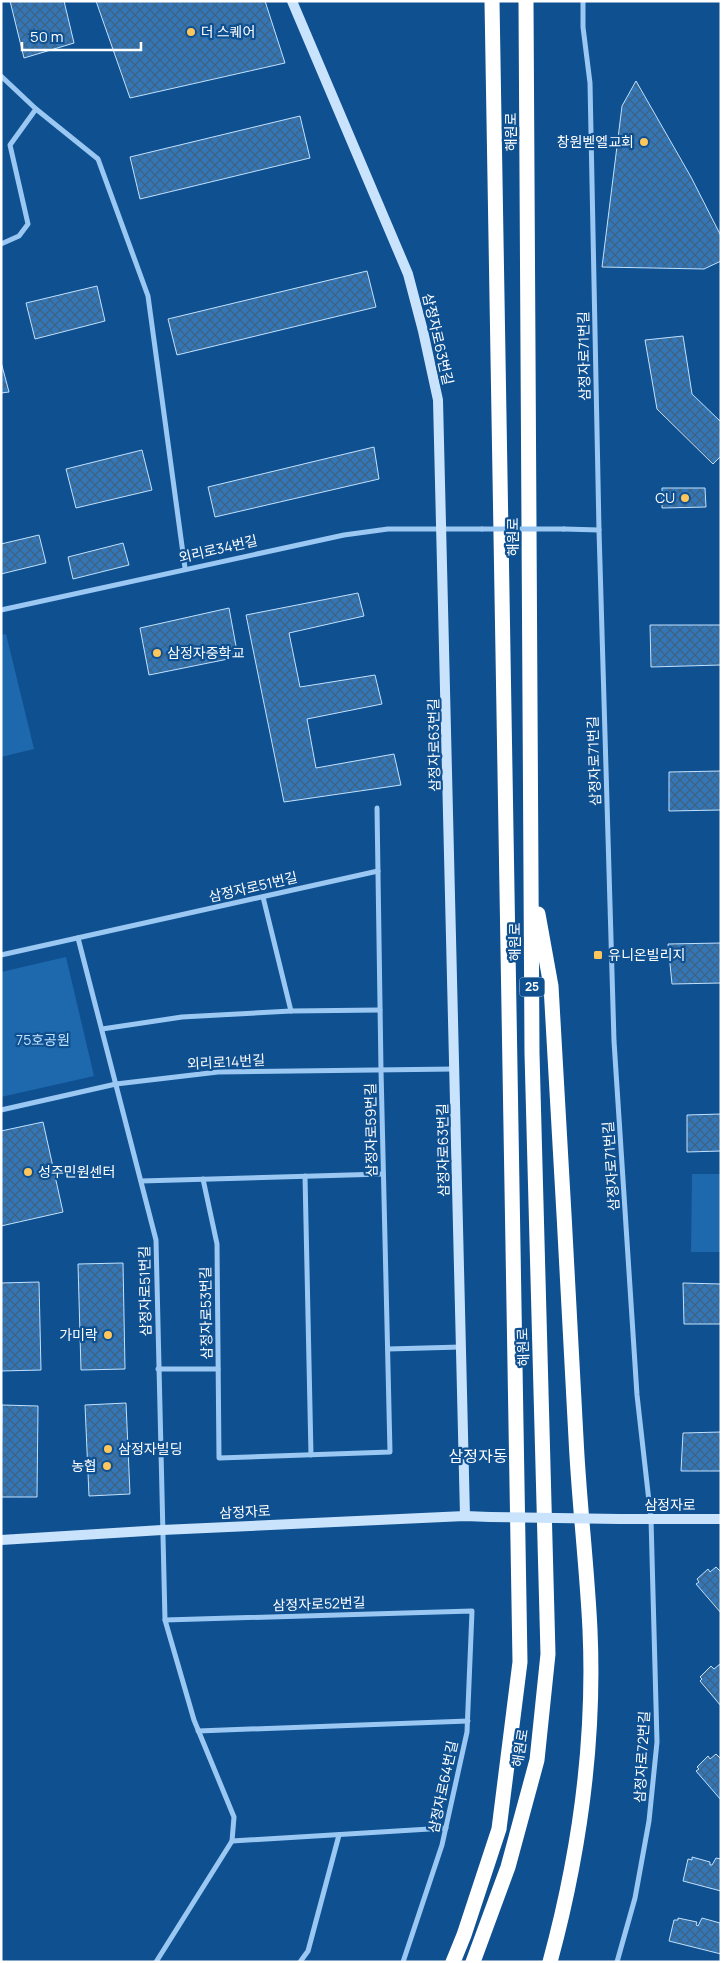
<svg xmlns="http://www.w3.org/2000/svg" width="722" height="1963" viewBox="0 0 722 1963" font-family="Manrope,'Noto Sans KR',sans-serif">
  <defs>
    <pattern id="building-cross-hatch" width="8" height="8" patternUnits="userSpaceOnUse" patternTransform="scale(1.25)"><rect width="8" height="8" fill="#3377b8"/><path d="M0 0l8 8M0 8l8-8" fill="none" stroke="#406282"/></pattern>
  </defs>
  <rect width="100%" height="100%" fill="#0f5091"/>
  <g fill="#1e68ae">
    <path d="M6 634 34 749 1 757V635Z"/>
    <path d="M66 957 94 1076 1 1097V972Z"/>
    <path d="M692 1174H721V1252H691Z"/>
  </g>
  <g fill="url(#building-cross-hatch)" stroke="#c1e1fe">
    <path d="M10 1H64L74 43 24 58Z"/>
    <path d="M96 1H265L285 63 130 98Z"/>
    <path d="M636 81 691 177 721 236V261L704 269 602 267 622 106Z"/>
    <path d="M300 116 310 158 140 199 130 157Z"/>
    <path d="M367 271 376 307 177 355 168 319Z"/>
    <path d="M97 286 105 321 35 339 26 303Z"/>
    <path d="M683 336 692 394 721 422V456L713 464 657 409 645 340Z"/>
    <path d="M1 362 9 392 1 393Z"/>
    <path d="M374 447 379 479 215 517 208 487Z"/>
    <path d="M142 450 152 490 76 508 66 469Z"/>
    <path d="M662 488H705L706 507 662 508Z"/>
    <path d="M39 535 46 563 1 574V544Z"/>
    <path d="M123 543 129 565 73 579 68 557Z"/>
    <path d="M358 593 364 616 289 633 300 687 375 675 382 704 307 719 316 768 394 754 401 785 284 802 246 615Z"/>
    <path d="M229 608 238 657 149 675 140 628Z"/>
    <path d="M650 625H721V665L651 667Z"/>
    <path d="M721 771V810L669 811V772Z"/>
    <path d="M721 943V983L672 984 668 944Z"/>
    <path d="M721 1114V1151L687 1152V1115Z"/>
    <path d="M43 1122 63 1212 1 1226V1131Z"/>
    <path d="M123 1263 125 1369 81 1370 78 1264Z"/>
    <path d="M39 1282 41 1370 1 1371V1283Z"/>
    <path d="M683 1283 721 1284V1324H684Z"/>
    <path d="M126 1403 130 1494 89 1496 85 1405Z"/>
    <path d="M2 1405 38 1406 37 1497H1Z"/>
    <path d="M721 1432V1471H681L683 1433Z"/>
    <path d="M716 1567 721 1572V1613L696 1584 699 1582 697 1579 708 1569 710 1572Z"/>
    <path d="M720 1664 721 1665V1706L700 1681 702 1679 700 1677 711 1666 714 1669Z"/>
    <path d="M716 1754 721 1759V1800L696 1771 699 1769 697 1767 708 1756 710 1759Z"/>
    <path d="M692 1857 710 1862V1865H712L716 1858 721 1859V1891L683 1881 688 1859 692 1860Z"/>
    <path d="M678 1918 697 1922 696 1925 698 1926 702 1918 720 1923 721 1954 669 1941 674 1920H678Z"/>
  </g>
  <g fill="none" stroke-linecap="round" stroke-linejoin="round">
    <g stroke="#9ac8f3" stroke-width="5">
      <path d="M583 1V27L590 83 599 530 614 1041 637 1395 651 1519 657 1742 649 1821 635 1898 617 1962"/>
      <path d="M1 76 36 109 98 159 148 296 185 568"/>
      <path d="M1 244 19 236 28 224 10 145 36 109"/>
      <path d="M564 529 599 530"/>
      <path d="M1 610 344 535 388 529H482"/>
      <path d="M263 897 291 1011"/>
      <path d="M78 938 156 1240 165 1620 194 1720 234 1817 232 1841 156 1962"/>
      <path d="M1 955 378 871"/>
      <path d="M102 1029 182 1017 291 1011 380 1010"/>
      <path d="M1 1110 116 1084 218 1072 455 1069"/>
      <path d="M305 1176 311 1455"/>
      <path d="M203 1179 217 1244 219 1458 390 1452 381 1070 377 808"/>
      <path d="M141 1181 383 1174"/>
      <path d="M388 1349 461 1347"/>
      <path d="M158 1369H218"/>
      <path d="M165 1620 472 1611 467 1732 442 1845 403 1962"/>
      <path d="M198 1731 468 1721"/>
      <path d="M232 1841 446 1828"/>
      <path d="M300 1962 308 1951 339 1835"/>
    </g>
    <g stroke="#c9e3fd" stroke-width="10">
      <path d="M292 1 408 274 423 331 438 400 465 1516"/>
      <path d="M620 1519H721"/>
      <path d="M1 1540 162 1530 465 1516 490 1517"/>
    </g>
    <g stroke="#fff" stroke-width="15">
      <path d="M538 914 551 986C560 1137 568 1287 576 1438 579 1502 587 1566 590 1630 595 1741 579 1855 550 1962"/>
      <path d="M453 1962 464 1935 499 1829 520 1662 492 1"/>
      <path d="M473 1962 508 1867 537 1760 548 1654 532 1053 526 1"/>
    </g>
    <path stroke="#9ac8f3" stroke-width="5" d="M482 529H564"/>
    <path stroke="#c9e3fd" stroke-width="10" d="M490 1517 620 1519"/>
  </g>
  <g fill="#ffc65c" stroke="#0f5091" stroke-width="2">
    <circle cx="191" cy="32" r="5"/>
    <circle cx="644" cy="142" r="5"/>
    <circle cx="685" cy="498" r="5"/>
    <circle cx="157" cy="653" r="5"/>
    <rect x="593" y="950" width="10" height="10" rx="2.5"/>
    <circle cx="28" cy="1172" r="5"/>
    <circle cx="108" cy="1335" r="5"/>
    <circle cx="108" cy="1449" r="5"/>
    <circle cx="107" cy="1466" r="5"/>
  </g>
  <g text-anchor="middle" stroke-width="4.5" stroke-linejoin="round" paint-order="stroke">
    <rect fill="#0f5091" stroke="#b7cade" stroke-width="1" x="519.5" y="977.5" width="25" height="19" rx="4"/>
    <g font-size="12" font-weight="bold" fill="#fff">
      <text x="532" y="991">25</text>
    </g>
    <g font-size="14" fill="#fff" stroke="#0f5091" text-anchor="start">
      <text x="201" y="37">더 스퀘어</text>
      <text x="634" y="147" text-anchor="end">창원벧엘교회</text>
      <text x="675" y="503" text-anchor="end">CU</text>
      <text x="167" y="658">삼정자중학교</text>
      <text x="608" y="960">유니온빌리지</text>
      <text x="38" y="1177">성주민원센터</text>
      <text x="98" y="1340" text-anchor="end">가미락</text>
      <text x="118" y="1454">삼정자빌딩</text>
      <text x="97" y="1471" text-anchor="end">농협</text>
    </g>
    <g font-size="14" fill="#fff" stroke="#0f5091">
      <text transform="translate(511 132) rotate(-90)" y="5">해원로</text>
      <text transform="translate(438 339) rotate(77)" y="5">삼정자로63번길</text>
      <text transform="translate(584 356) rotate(-91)" y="5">삼정자로71번길</text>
      <text transform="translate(513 537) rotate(-90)" y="5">해원로</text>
      <text transform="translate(218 549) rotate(-13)" y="5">외리로34번길</text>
      <text transform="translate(434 745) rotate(-91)" y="5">삼정자로63번길</text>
      <text transform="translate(594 761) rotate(-92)" y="5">삼정자로71번길</text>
      <text transform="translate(253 887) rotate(-13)" y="5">삼정자로51번길</text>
      <text transform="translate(515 942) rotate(-90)" y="5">해원로</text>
      <text transform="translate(226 1062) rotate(-3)" y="5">외리로14번길</text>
      <text transform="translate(371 1130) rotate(-91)" y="5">삼정자로59번길</text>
      <text transform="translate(443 1150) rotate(-91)" y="5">삼정자로63번길</text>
      <text transform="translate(611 1166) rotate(-94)" y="5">삼정자로71번길</text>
      <text transform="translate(145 1291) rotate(-91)" y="5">삼정자로51번길</text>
      <text transform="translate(206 1313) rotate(-91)" y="5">삼정자로53번길</text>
      <text transform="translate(523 1347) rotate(-92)" y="5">해원로</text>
      <text x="670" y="1510">삼정자로</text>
      <text transform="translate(245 1512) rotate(-3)" y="5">삼정자로</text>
      <text transform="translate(319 1604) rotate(-2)" y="5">삼정자로52번길</text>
      <text transform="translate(520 1748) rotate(-81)" y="5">해원로</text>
      <text transform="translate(642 1757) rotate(-87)" y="5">삼정자로72번길</text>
      <text transform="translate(443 1787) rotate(-78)" y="5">삼정자로64번길</text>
    </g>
    <g font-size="14" fill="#c1e1fe" stroke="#0f5091">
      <text x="43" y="1045">75호공원</text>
    </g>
    <g font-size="16" fill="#fff" stroke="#0f5091">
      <text x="478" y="1462">삼정자동</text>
    </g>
  </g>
  <rect width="722" height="1963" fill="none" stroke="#ffffff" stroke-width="5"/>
  <path d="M22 42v8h119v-8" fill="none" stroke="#ffffff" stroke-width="2.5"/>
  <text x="30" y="42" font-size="15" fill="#ffffff" stroke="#0f5091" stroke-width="4" paint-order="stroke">50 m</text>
</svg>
